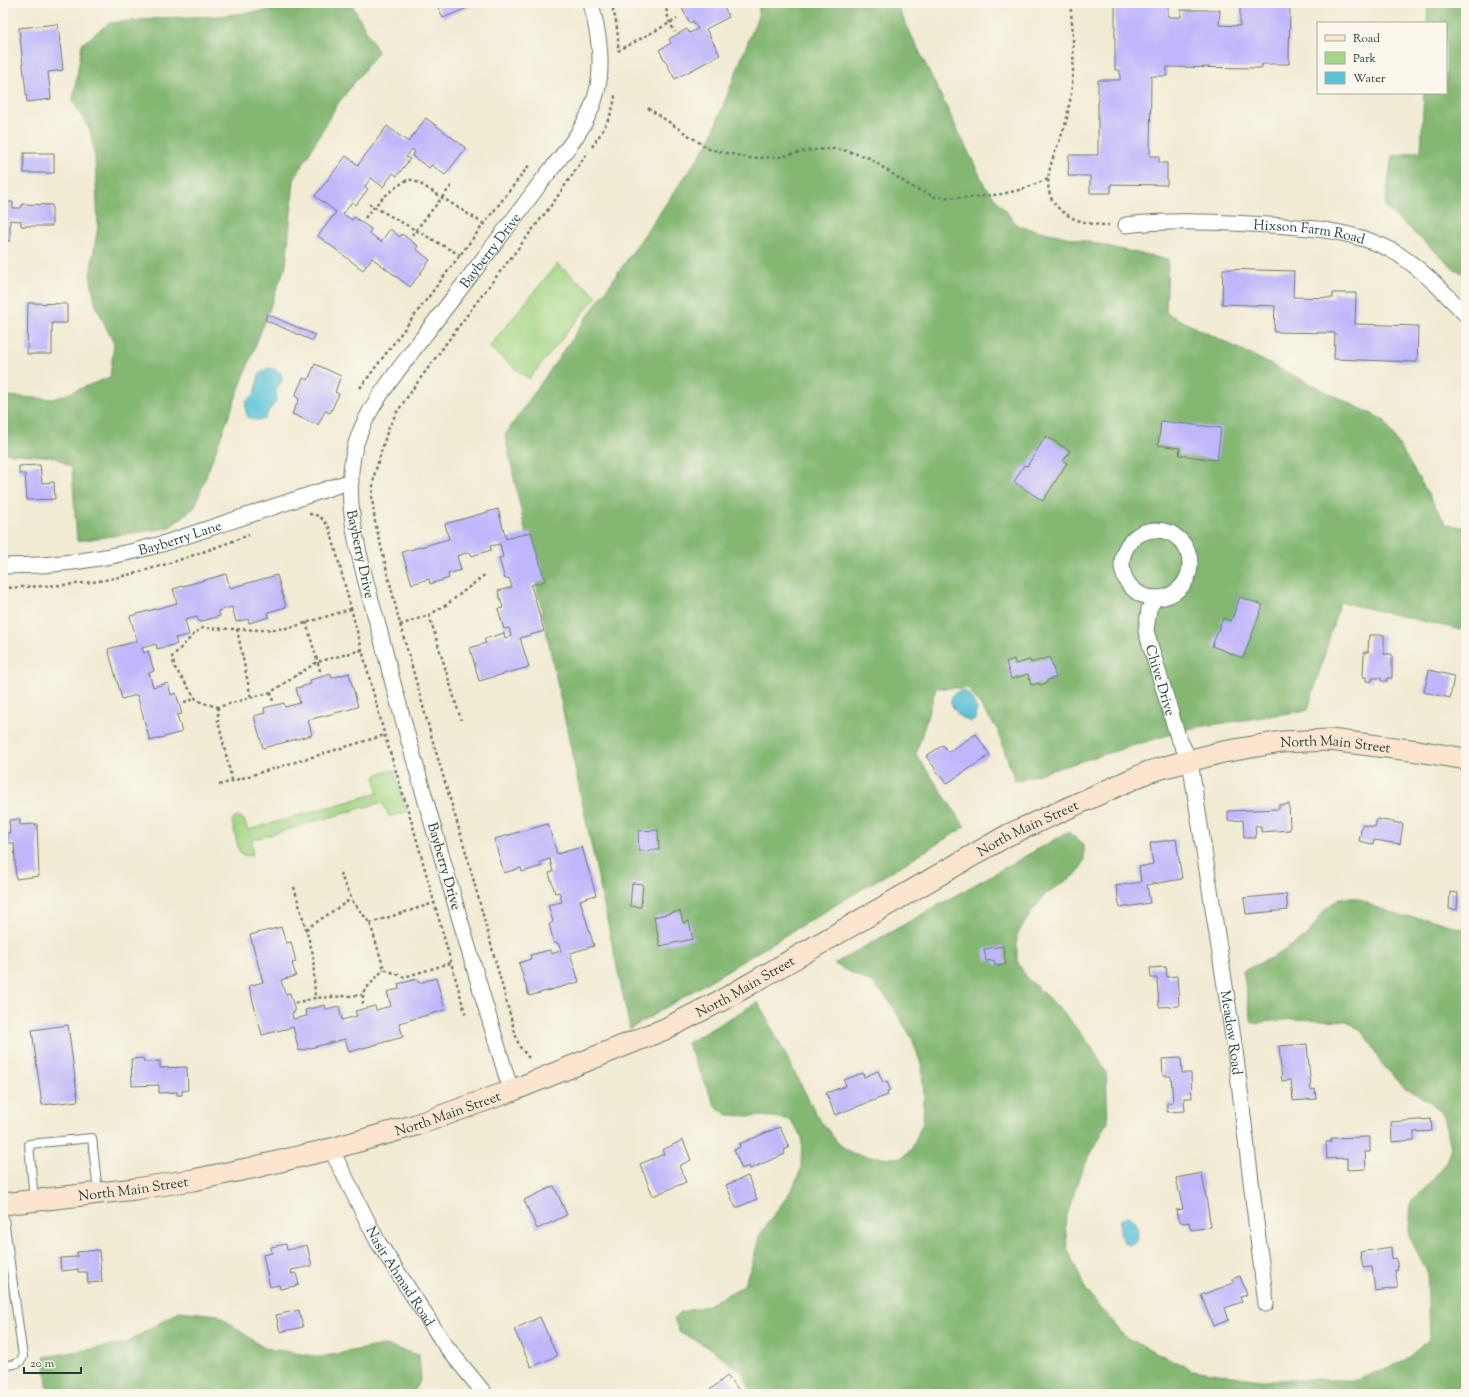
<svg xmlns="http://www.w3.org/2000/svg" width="1469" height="1397" viewBox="0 0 1469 1397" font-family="'Sorts Mill Goudy',serif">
  <rect width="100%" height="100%" fill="#fbf7ec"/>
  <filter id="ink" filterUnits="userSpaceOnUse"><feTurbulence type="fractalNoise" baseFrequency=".025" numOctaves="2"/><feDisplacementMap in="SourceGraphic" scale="8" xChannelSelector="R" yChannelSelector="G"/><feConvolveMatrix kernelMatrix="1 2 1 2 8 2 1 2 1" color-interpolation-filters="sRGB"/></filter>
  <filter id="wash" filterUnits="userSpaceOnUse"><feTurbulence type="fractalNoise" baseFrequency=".012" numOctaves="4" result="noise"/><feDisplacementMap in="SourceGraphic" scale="16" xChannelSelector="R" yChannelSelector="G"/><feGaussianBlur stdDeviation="0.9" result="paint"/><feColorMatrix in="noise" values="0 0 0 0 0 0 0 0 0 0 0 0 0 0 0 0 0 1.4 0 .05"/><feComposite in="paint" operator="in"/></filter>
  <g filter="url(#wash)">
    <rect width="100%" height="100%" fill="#f1ebd3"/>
    <g fill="#a4d685" stroke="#628a5c">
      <path d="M557 264 597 296 529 379 489 347Z"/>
      <path d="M394 770 407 812 391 816H389L383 804 379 803 252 840 253 852 251 856 243 855 239 851 232 821 234 818 240 817 244 820 248 830 378 793 375 777 378 774Z"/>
    </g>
    <g fill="#83b772" stroke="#517a53">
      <path d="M331 3H351L378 52 336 106 294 180 286 265 194 508 168 528 77 541 72 468 56 457 3 453V396L54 399 110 377 114 344 96 306 90 275 98 226 95 157 90 130 73 101 82 44 109 23 161 18 220 16Z"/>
      <path d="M759 3H897L899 10 985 186 1018 226 1168 260 1166 313 1384 420 1446 524 1466 528V631L1340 602 1308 710 1192 728 1015 781 997 729 968 688H936L916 754 965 827 630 1029 505 435 709 142 758 16Z"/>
      <path d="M1428 3H1466V274L1456 270 1385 207 1392 156 1421 151 1424 93H1446V23H1427Z"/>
      <path d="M1068 832 1084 844V861L1078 873 1046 894 1033 910 1017 935V961L1026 977 1063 1012 1090 1045 1106 1072 1108 1122 1080 1174 1065 1222 1067 1248 1086 1290 1125 1337 1192 1370 1260 1380H1357L1405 1361 1429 1339 1427 1271 1409 1236V1226L1411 1202 1433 1179 1446 1162 1451 1147 1442 1113 1430 1102 1404 1087 1380 1062 1372 1045 1361 1031 1347 1021 1294 1019 1252 1023 1243 971 1277 955 1307 936 1326 908 1340 898H1357L1375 907 1404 917 1429 919 1466 930V1394H751L743 1373 710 1348 680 1332 674 1319 681 1312 706 1306 743 1286 752 1265 759 1236 793 1188 801 1169 802 1136 790 1120 774 1117 728 1115 715 1106 687 1043 758 1002 819 1119 838 1143 851 1153 872 1157 901 1158 911 1150 923 1122 924 1097 922 1067 912 1038 890 1002 874 984 834 964Z"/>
      <path d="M179 1311 218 1315 264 1348 320 1357 383 1345 419 1355 421 1379 413 1394H48L44 1357 127 1343Z"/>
    </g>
    <g fill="#5bc2d8" stroke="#3d8086">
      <path d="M269 368 279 371C287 384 277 382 276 392 276 395 276 399 276 402L269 410 265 419 256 420 248 417C246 411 243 404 249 399 251 396 254 395 255 392 260 380 254 374 269 368Z"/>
      <path d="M961 690 968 693 977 709 975 716 976 719 969 722 967 719 960 717 951 704 952 695Z"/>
      <path d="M1127 1216C1136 1219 1140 1232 1137 1241L1131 1244 1125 1243C1120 1237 1119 1228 1120 1220Z"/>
    </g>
    <g id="blocks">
      <g fill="#bfb6fb">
        <path d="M436 3H479L443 18Z"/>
        <path d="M682 3H722L729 17 706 29 720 55 675 79 659 50 671 43 669 39 687 29 689 33 698 29 693 21 690 23 680 5Z"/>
        <path d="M1115 3H1168V17H1181V10H1220L1219 25 1240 26V3H1290L1289 64H1262V68L1167 67V76H1151L1150 156H1159V163H1167V185L1111 184V193H1090V176H1068L1069 155H1098V80H1120V70H1115Z"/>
        <path d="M58 24 63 70 48 72 51 99 27 102 19 28Z"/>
        <path d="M426 118 466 148 445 175 432 165 429 168 412 156 415 152 412 149 406 157 410 159 397 176 393 173 383 187 371 178 365 186 368 189 356 205 352 202 343 214 352 220 354 217 371 229 369 233 381 242 390 229 400 237 402 234 418 246 416 249 430 260 410 287 372 258 363 270 318 236 336 212 315 196 346 156 358 165 387 126 408 142Z"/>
        <rect x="24" y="153" width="30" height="20"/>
        <path d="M3 202H13V208H21L22 204 52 205V226H21V221L10 220V241H3Z"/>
        <path d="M1223 269 1294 271 1293 297 1333 298V293H1356L1355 324 1418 326 1417 362 1334 359 1335 333 1274 332 1275 306 1222 304Z"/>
        <path d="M28 303 67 304V323H52V354H27Z"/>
        <path d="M267 314 315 335 313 341 265 320Z"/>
        <path d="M315 364 341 376 335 392 339 394 330 413 325 411 318 425 292 414 299 399 295 396 303 378 308 380Z"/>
        <path d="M1161 421 1221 428 1217 460 1179 455 1180 448 1158 445Z"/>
        <path d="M1046 436 1070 451 1063 461 1067 463 1043 501 1014 482 1024 465 1027 466Z"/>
        <path d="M40 465 42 483 54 482 55 499 27 500 25 474H19V466Z"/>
        <path d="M498 509 506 539 531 532 545 581 531 585 544 631 520 638 529 667 479 681 470 648 486 643 484 639 504 633 505 638 511 636 509 628 504 629 498 609 503 608 498 591 512 587 509 578 505 579 499 558 503 557 500 544 490 546 491 550 472 556 470 552 457 556 461 570 448 574 449 578 430 584 429 579 412 584 402 552 449 539 445 524Z"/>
        <path d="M226 574 230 588 277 575 286 607 268 612 269 617 249 623 248 619 236 622 232 607 218 611 220 616 199 622 197 617 185 620 189 635 175 638 177 644 157 649 156 644 142 648 144 653 148 651 154 671 149 673 153 687 168 683 171 695 176 693 182 714 177 715 182 732 150 741 137 695 122 699 108 649 137 641 130 616 177 603 173 589Z"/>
        <path d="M1240 597 1263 605 1243 658 1212 646 1223 618 1231 621Z"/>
        <path d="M1369 635H1384V654H1392V678H1387V681H1381V678H1372V681H1366V677H1363L1364 652H1368Z"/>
        <path d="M1050 657 1056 678 1047 680V683L1040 685 1039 683 1031 685 1028 674 1011 679 1006 662 1014 659 1015 664 1030 660 1031 663Z"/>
        <path d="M1429 670 1454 676 1450 698 1424 692Z"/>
        <path d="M349 673 358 707 308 720 312 735 263 748 254 716 265 713 264 708 284 703 285 707 300 703 296 688 311 684 310 680 331 674 332 678Z"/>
        <path d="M976 734 990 755 946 784 926 756 943 745 948 752Z"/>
        <path d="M1289 804 1290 830 1261 832V826H1255L1256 838H1244L1243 820 1228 821V811L1279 809V805Z"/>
        <path d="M20 819V825L37 824 39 876 16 879 14 843H7L6 833H10L9 820Z"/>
        <path d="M1377 819 1403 824 1400 844 1374 840 1373 844 1359 841 1362 825 1375 827Z"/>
        <path d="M548 824 557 854 582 847 596 895 580 900 594 946 570 953 579 982 529 996 519 963 531 959 530 955 550 950 551 954 561 951 558 943H554L549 924 553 922 548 905 562 902 559 892 555 893 549 873 553 872 550 859 540 862 542 866 522 872 521 868 504 873 494 839Z"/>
        <path d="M658 830 659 850 639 851 638 831Z"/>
        <path d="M1176 839 1182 879 1147 885 1150 903 1120 908 1116 886 1141 882 1139 867 1153 864 1150 843Z"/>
        <path d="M632 883 643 884 641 907 630 906Z"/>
        <path d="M1450 892 1458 893 1457 910 1449 909Z"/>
        <path d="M1286 894 1288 910 1246 914 1244 898Z"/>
        <path d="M680 911 683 923 689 921 693 939 660 946 654 917Z"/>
        <path d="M281 927 286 943 291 942 296 962 292 963 296 976 281 980 285 994 290 993 295 1012 292 1013 293 1019 307 1016 305 1010 325 1005 326 1009 339 1006 342 1020 357 1016 355 1011 375 1006 376 1010 391 1006 387 992 399 989 398 984 417 979 419 983 436 978 445 1010 399 1023 403 1037 349 1052 345 1039 299 1051 293 1027 262 1035 249 986 263 982 250 935Z"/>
        <path d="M1003 946 1006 964 995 965 994 960 986 961 984 949Z"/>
        <path d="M1166 967 1167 977 1177 976 1179 1006 1159 1007 1157 978H1151L1150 968Z"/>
        <path d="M68 1025 78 1101 42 1105 32 1030Z"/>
        <path d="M1307 1044 1311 1090 1315 1089 1316 1099 1293 1101 1291 1080 1282 1081 1279 1046Z"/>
        <path d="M143 1058 144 1062 160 1061V1068L187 1067 188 1090 182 1091V1095H177V1092L159 1093V1085L132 1086 131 1059Z"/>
        <path d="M1181 1058 1182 1073H1191L1192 1098H1184L1185 1111 1167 1112V1103L1173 1102 1171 1076H1163L1162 1059Z"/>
        <path d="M878 1071 883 1083 887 1081 890 1090 887 1091 888 1095 835 1115 826 1093 846 1086 844 1080 863 1073 864 1077Z"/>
        <path d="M1431 1119 1432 1131 1414 1132V1140L1392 1142 1391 1122Z"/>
        <path d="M780 1127 789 1148 784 1150 785 1154 750 1169 749 1166 742 1169 734 1150 740 1147 739 1144Z"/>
        <path d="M1370 1137V1152H1365L1366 1169 1347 1170V1158L1327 1159 1326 1142H1331V1138Z"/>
        <path d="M683 1140 691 1160 679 1166 686 1182 653 1196 640 1164 664 1154 662 1150Z"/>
        <path d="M1202 1173 1211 1227 1191 1230 1189 1222 1183 1223 1178 1219 1176 1210 1183 1209 1176 1178Z"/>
        <path d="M748 1176 757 1199 736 1208 726 1185Z"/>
        <path d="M554 1186 567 1215 537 1229 524 1200Z"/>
        <path d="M286 1244 287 1250 307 1245 312 1266 291 1270 292 1274 296 1273 299 1285 280 1289 279 1285 270 1287 263 1255 272 1253 271 1247Z"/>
        <path d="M1391 1247 1392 1259 1396 1258 1398 1270H1395L1398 1288 1375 1291 1372 1267 1363 1268 1360 1252Z"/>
        <path d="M99 1250 102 1282 88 1283 87 1272H78V1269L61 1271 60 1258 77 1257V1252Z"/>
        <path d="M1240 1276 1247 1295 1240 1297 1242 1302 1225 1308 1229 1320 1213 1326 1201 1295 1234 1283 1232 1279Z"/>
        <path d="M299 1310 303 1327 280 1332 276 1315Z"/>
        <path d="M540 1317 557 1356 531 1367 514 1329Z"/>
        <path d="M727 1376 739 1390 734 1394H705Z"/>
      </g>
    </g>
  </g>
  <g filter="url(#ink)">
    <use href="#blocks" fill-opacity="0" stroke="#687a6c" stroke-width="1"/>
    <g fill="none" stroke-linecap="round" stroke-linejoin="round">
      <defs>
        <g id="service">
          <path d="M34 1200 29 1144 92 1138 98 1193"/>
          <path d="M3 1212 23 1357C20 1365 11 1365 3 1365"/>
        </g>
        <g id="minor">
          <path id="s1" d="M1126 225C1168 220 1208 222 1250 224 1298 226 1357 229 1398 254 1424 271 1445 293 1466 315"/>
          <circle cx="1156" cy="564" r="34"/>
          <path id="s2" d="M3 566C19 565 36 566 53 564 90 561 126 554 162 544L351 481"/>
          <path id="s3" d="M1155 598 1149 609 1146 631 1178 737 1190 761 1235 1050 1266 1304"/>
          <path id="s4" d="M511 1091C469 952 428 812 390 672 383 643 375 614 367 586 356 543 345 500 353 456 360 417 388 384 411 353 454 296 499 240 541 182 562 155 589 126 597 91 604 62 598 31 591 3"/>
          <path id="s5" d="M331 1149 378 1242 445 1345 485 1394"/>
        </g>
        <g id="secondary">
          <path id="s6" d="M3 1204 135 1189 193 1180 251 1168 331 1149 416 1125 511 1091 665 1029 726 998 1008 835 1148 772 1169 766 1223 752 1281 742 1330 740 1418 751 1466 759"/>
        </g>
      </defs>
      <use href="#service" stroke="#687a6c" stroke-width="10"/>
      <use href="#minor" stroke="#687a6c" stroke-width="17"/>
      <use href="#secondary" stroke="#687a6c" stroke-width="23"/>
      <g stroke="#687a6c" stroke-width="2.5" stroke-dasharray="3 3" stroke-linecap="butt">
        <path d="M611 3C616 18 619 35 618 51"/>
        <path d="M665 3C667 14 669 23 675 32"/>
        <path d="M1070 3C1074 36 1075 68 1070 101 1068 108 1068 115 1066 122 1058 150 1032 189 1063 212 1076 222 1093 225 1109 225"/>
        <path d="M618 51 677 19"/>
        <path d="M648 108 709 149 750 158 779 157 811 150 834 149 848 151 869 158 910 186 935 197 968 198 1002 194 1023 189 1048 179"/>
        <path d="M592 147C603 130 614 114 615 94"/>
        <path d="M369 204 460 255"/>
        <path d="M365 218C377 202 391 189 409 179L419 183 484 224"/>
        <path d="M412 235 452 185"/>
        <path d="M360 388 460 255 530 164"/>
        <path d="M309 514C320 514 324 521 330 529L384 733 412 823 466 1016"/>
        <path d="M3 588C38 586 75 586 110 579 157 569 204 552 249 535"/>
        <path d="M351 609 289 628 261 630 203 628 196 632 172 657 175 668 196 699 203 703 218 707 271 692 317 662 362 650"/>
        <path d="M429 615 461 720"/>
        <path d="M306 622 321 674"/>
        <path d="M400 625 429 615 446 605 486 574"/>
        <path d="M237 629 251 698"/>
        <path d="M271 692 273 702"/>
        <path d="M184 702 196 699"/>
        <path d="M218 707V721L232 780"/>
        <path d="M219 785 385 735"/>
        <path d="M340 873 353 902 370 923 384 969 404 977 451 963"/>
        <path d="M294 887 313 954 315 998"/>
        <path d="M370 923 434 903"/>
        <path d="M306 929 351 899"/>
        <path d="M295 1003 315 998 362 995"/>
        <path d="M363 1004V992L384 969"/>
        <path d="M529 1058 520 1047 517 1040 465 849 433 742 400 624 375 522 372 498 374 476 380 456 388 429 397 412 417 383 476 303 553 203 588 152"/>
      </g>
      <use href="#service" stroke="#fff" stroke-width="8"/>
      <use href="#minor" stroke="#fff" stroke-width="15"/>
      <use href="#secondary" stroke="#fbe5cf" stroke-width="21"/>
    </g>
  </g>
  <g text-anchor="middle" stroke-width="3" stroke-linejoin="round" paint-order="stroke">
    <g font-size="14" fill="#1f3d34" stroke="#fbf7ec">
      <text dy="5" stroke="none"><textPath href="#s1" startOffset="184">Hixson Farm Road</textPath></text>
      <text dy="5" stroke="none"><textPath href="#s4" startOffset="906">Bayberry Drive</textPath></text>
      <text dy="5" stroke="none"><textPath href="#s2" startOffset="180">Bayberry Lane</textPath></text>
      <text transform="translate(361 554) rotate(78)" y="5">Bayberry Drive</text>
      <text dy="5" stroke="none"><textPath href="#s3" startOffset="86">Chive Drive</textPath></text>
      <text dy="5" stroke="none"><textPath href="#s6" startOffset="1427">North Main Street</textPath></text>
      <text dy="5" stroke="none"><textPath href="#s6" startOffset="1103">North Main Street</textPath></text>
      <text transform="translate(445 866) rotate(74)" y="5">Bayberry Drive</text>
      <text dy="5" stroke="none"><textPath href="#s6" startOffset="779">North Main Street</textPath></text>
      <text dy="5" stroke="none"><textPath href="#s3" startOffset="447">Meadow Road</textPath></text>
      <text dy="5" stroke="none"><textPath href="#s6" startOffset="455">North Main Street</textPath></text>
      <text dy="5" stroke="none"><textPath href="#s6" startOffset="131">North Main Street</textPath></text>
      <text dy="5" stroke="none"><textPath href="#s5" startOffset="145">Nasir Ahmad Road</textPath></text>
    </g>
  </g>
  <rect width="1469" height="1397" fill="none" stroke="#fbf7ec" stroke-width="16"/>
  <rect x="1317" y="22" width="130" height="72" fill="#fbf7ec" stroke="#a3ada2"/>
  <rect x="1325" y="35" width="20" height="6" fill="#fbe5cf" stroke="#a3ada2"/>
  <text x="1353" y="42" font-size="12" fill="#1f3d34">Road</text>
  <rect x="1325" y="52" width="20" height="12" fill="#a4d685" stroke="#a3ada2"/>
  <text x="1353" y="62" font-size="12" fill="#1f3d34">Park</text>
  <rect x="1325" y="72" width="20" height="12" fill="#5bc2d8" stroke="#a3ada2"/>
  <text x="1353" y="82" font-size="12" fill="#1f3d34">Water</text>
  <path d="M24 1367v6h57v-6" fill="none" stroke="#1f3d34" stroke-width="2"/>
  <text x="30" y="1367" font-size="12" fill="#1f3d34" stroke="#fbf7ec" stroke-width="3" paint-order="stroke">20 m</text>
</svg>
